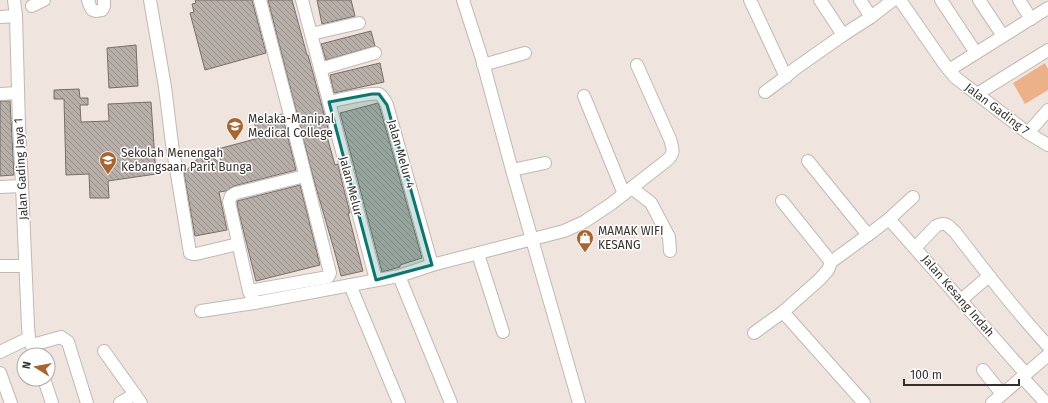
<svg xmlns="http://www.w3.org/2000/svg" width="1048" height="403" viewBox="0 0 1048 403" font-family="'Fira Sans',sans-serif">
  <defs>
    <pattern id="building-back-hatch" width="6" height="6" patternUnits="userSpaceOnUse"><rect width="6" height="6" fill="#b9afa9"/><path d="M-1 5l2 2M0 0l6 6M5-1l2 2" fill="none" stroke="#978f8a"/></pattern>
  </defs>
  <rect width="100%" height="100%" fill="#efe5de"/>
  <path fill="#ecb188" d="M1045 63 1048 69V90L1025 104 1013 83Z"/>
  <g fill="url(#building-back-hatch)" stroke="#786f68">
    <path d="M195 0H252L266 53 205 70 190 13 194 12 192 4 196 3Z"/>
    <path d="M268 0H292L307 55H308L329 132 326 133 335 165 338 164 343 186 350 213H348L363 271 341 276 335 253 313 177Z"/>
    <path d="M317 0H351L355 16 322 24Z"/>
    <path d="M371 31 375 46 326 60 321 44Z"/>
    <path d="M136 45 138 86 109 88 107 48Z"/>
    <path d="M380 63 384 82 334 93 330 75Z"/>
    <path d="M79 89 80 98H88V105H80L81 122 109 121 108 104 151 102 156 174 108 181 109 198H90L89 174 66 175 64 99H54V90Z"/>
    <path d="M0 101H10L14 175 0 176Z"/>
    <path d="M378 103 380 108 422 258 400 265V267L382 272 340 113Z"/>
    <path d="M282 114 296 170 234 186 226 191 219 192 227 230 195 236 184 173 205 151 222 165 218 149 259 138 254 122Z"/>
    <path d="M300 185 320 265 256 281 238 209 237 201Z"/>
  </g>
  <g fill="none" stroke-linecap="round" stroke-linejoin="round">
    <defs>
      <g id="minor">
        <path d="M14 0 16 16 19 125 22 186 28 326 29 338 35 355"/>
        <path d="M88 0C91 9 91 13 102 10L104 6V0"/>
        <path d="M150 0 165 87 172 144 190 253 193 254H196L238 244"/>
        <path d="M302 0 376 280"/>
        <path d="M463 0 482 59 512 170 579 403"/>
        <path d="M750 0 786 77"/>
        <path d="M820 0 843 35"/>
        <path d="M860 0 871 17"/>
        <path d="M900 0 945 65 956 78 1028 133 1048 145"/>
        <path d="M941 0 976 53"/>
        <path d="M979 0 1003 36"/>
        <path d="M1019 0 1031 19"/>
        <path d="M32 6 44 0"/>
        <path d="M0 17 16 16"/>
        <path d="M311 34 359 23"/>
        <path d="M483 65 525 53"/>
        <path d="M320 69 375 53"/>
        <path d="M949 70 1048 8"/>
        <path d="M765 92 780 81 796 68 843 35 871 17 893 0"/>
        <path d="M0 94 18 93"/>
        <path d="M977 94 1048 50"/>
        <path d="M584 96 624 194"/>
        <path d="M329 102C338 100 372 92 379 94 383 96 385 101 387 105L432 265"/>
        <path d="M1028 133 1048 110"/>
        <path d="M808 161 868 235 889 219 913 197"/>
        <path d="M512 170 545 163"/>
        <path d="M0 187 22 186"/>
        <path d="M632 188 651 203 669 237 670 251"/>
        <path d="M889 219 1026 374"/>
        <path d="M915 248 936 226C946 221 948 226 955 232 985 271 1015 310 1048 346"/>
        <path d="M478 254 503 332"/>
        <path d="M831 262 868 235"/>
        <path d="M0 266H25"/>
        <path d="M399 276 451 403"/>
        <path d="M350 285 399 403"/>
        <path d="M249 291 328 277 330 273 289 111 260 0"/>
        <path d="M252 297 249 291 229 202 231 196 236 193 305 176"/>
        <path d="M961 300 989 276"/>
        <path d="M201 311 254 303 399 276 432 265 564 231 584 222 611 204 666 161C675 154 673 149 670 139L637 65"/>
        <path d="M783 312 864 403"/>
        <path d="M754 333 783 312 820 279 828 270 831 262 782 201"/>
        <path d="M32 345 61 337 68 342 87 403"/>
        <path d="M104 351 141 403"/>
        <path d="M0 352 29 338"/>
        <path d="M983 370 1002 394"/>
        <path d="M0 373 11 403"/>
        <path d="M1022 377 1046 403"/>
        <path d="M44 379 52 403"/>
        <path d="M120 403 135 394"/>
        <path d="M992 403 1048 355"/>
      </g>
    </defs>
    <use href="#minor" stroke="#c2b8b2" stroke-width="14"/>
    <use href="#minor" stroke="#fff" stroke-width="12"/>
  </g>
  <path fill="#0f766e" fill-opacity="0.2" stroke="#0f766e" stroke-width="3" stroke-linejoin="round" d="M372 94H379L387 105 432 265 376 280 329 102Z"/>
  <defs>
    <symbol id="university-pin" viewBox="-11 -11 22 30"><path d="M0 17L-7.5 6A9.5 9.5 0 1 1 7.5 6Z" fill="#a76531" stroke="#fff"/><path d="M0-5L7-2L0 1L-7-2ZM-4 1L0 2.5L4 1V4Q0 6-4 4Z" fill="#fff"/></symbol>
    <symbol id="school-pin" viewBox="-11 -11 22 30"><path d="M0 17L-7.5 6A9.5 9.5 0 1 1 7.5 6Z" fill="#a76531" stroke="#fff"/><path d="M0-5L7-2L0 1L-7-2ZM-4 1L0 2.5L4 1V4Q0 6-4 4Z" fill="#fff"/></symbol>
    <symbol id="shop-pin" viewBox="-11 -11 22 30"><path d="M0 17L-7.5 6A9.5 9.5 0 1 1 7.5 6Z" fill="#a76531" stroke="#fff"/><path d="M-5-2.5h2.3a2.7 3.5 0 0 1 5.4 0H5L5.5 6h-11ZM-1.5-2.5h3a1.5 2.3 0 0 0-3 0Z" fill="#fff"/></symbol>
  </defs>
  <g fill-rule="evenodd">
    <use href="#university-pin" x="225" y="116" width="20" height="27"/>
    <use href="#school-pin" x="98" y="150" width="20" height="27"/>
    <use href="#shop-pin" x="575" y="228" width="20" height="27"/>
  </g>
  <g text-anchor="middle" stroke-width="3" stroke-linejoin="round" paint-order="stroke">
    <g font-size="12" fill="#34302d" stroke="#fff">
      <text transform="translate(997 109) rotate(37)" y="4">Jalan Gading 7</text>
      <text transform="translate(401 154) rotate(74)" y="4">Jalan Melur 4</text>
      <text transform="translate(21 169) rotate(-93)" y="4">Jalan Gading Jaya 1</text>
      <text transform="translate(351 186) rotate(75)" y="4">Jalan Melur</text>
      <text transform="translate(958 296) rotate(49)" y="4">Jalan Kesang Indah</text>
    </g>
    <g font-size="12" fill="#34302d" stroke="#fff" text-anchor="start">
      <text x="248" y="123">Melaka-Manipal<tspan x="248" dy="14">Medical College</tspan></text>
      <text x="121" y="157">Sekolah Menengah<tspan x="121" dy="14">Kebangsaan Parit Bunga</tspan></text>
      <text x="598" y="235">MAMAK WIFI<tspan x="598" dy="14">KESANG</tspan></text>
    </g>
  </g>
  <g transform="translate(36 367) rotate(281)"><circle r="19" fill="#ffffff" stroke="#aeacab"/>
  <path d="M0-3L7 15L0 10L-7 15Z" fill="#a76531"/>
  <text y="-6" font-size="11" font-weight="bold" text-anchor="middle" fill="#34302d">N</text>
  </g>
  <path d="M904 379v6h115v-6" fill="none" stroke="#34302d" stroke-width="2"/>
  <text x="910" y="379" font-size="12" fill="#34302d" stroke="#ffffff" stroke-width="3" paint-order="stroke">100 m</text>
</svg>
